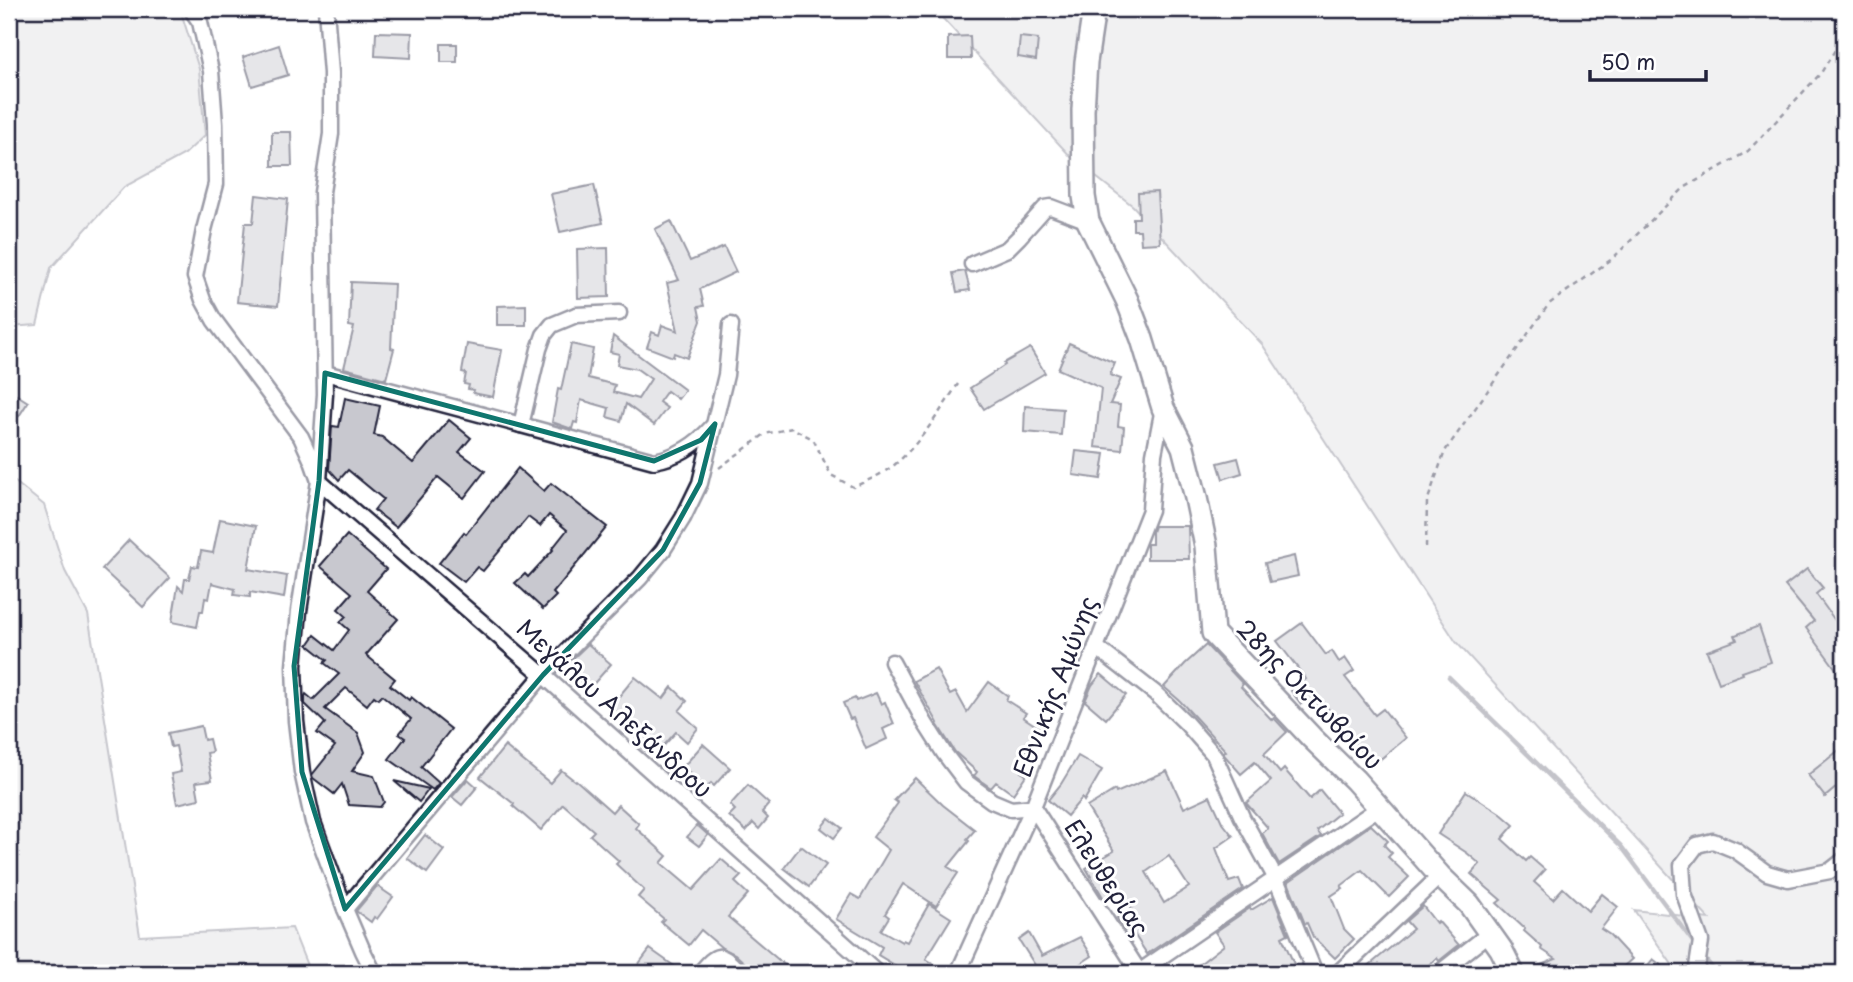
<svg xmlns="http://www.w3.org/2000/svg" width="1853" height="982" viewBox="0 0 1853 982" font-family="'Playpen Sans',sans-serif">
  <rect width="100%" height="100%" fill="#fff"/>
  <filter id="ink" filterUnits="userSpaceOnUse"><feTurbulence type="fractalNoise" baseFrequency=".0143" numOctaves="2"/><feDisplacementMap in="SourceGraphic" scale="14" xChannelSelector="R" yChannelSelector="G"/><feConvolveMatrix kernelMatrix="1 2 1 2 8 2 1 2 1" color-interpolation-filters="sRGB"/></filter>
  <g filter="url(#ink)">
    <g fill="#dfdfe2" stroke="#80808e" stroke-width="2">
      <path d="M9 9H180L199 69 205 135 185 154 124 187 51 268 37 325 9 327Z"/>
      <path d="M934 9H1844V973H1678L1634 910 1709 919 1456 642 1262 344 1133 206 1073 159Z"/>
      <path d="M9 477 44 505 65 571 88 614 140 936 292 928 310 973H9Z"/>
    </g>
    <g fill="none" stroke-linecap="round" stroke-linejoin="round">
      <g stroke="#7a7a88" stroke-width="4.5">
        <path d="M1449 677 1621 846 1696 946"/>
        <path d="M1703 956 1716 973"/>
      </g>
    </g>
    <g fill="#c8c8cf" stroke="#22223b" stroke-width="2" fill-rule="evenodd">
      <path d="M376 32 412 33 411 58 375 56Z"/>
      <path d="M970 36 971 59H948V37Z"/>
      <path d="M1020 37 1038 39 1036 60 1018 57Z"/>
      <rect x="441" y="44" width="16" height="18"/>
      <path d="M279 45 288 75 252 86 243 57Z"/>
      <path d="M272 132H291L292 166H272Z"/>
      <path d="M594 185 603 223 560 232 551 194Z"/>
      <path d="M1157 192 1160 243 1141 244 1140 230H1133V218H1139L1138 193Z"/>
      <path d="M256 195 288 199 278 306 237 302 245 223H253Z"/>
      <path d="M671 221 690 261 724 247 736 272 700 289 704 306 698 307 701 321 687 358 674 353 673 357 647 347 652 332 659 335 662 325 678 331 667 283 679 280 655 229Z"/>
      <path d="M608 248 609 297 578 298 577 249Z"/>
      <path d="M965 271 970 290 957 292 953 273Z"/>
      <path d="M351 282 394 284 391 348 394 349 386 379 344 368 354 327 349 326Z"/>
      <path d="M526 305V325H497V306Z"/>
      <path d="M613 336 685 390 678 399 667 391 659 402 667 408 654 425 626 404 621 421 607 417 609 408 581 400 577 423 574 422 572 429 552 422 558 389 561 390 571 344 593 349 588 378 615 385 613 392 638 399 651 379 637 369 617 365 619 354 610 352Z"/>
      <path d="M1069 343 1115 363 1110 375 1121 379 1110 404 1120 405 1118 426 1124 427 1122 450 1095 447 1101 388 1058 369Z"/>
      <path d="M467 344 502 350 493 397 473 393 474 390 468 389 469 385 464 384 466 373 462 372Z"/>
      <path d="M1030 348 1045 373 984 409 970 388 1005 365 1004 363Z"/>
      <path d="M17 395 28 402 19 416 9 409Z"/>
      <path d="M345 398 380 406 374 435 382 437 413 463 449 420 471 438 459 452 485 471 464 498 438 477 396 527 374 510 383 499 348 470 339 480 329 469 332 426 339 427Z"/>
      <path d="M1025 406 1063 409 1061 435 1024 432Z"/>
      <path d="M1076 451 1105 454 1101 479 1073 475Z"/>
      <path d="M1238 458 1242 473 1223 479 1218 463Z"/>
      <path d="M518 468 544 491 551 483 607 527 553 593 556 596 543 609 515 583 525 574 528 577 553 550 552 549 567 530 549 515 540 526 528 517 483 571 477 567 464 582 439 563 464 532 466 534Z"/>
      <path d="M220 519 256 526 248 569 287 576 284 598 250 592V597L234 595 235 589 212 583 209 599 205 598 203 611H200L197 627 172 622 178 586 183 591 185 579H189L192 566 198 567 201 551 213 553Z"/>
      <path d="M1154 526H1188L1189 559H1147V544H1152V532Z"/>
      <path d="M347 535 386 569 367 591 398 619 366 655 395 679 390 685 409 700 411 697 451 729 421 767 439 783 433 790 389 759 405 738 399 734 411 719 382 695 378 699 374 696 367 705 346 688 325 709 358 733 365 752 352 771 374 776 384 802 380 807 349 805 342 784 334 794 313 778 312 775 335 746 317 733 325 723 305 704V696L306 694 313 700 339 674 324 663 327 660 308 645 315 635 334 650 349 630 340 622 346 616 338 609 352 593 320 566Z"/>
      <path d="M129 540 170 578 143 607 102 569Z"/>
      <path d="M1294 556 1298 576 1270 582 1265 563Z"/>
      <path d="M1807 569 1823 588 1816 594 1844 633V680L1806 628 1814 621 1785 586Z"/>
      <path d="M1302 623 1326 655 1332 651 1339 662 1345 658 1354 671 1345 677 1375 715 1383 709 1406 738 1372 766 1323 702 1314 710 1306 700 1301 704 1291 691 1306 679 1277 641Z"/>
      <path d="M1759 626 1771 662 1742 672 1743 674 1719 683 1707 651 1737 640 1735 635Z"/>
      <path d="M588 644 611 664 589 689 564 667Z"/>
      <path d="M1206 645 1243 684 1241 687 1272 720 1274 718 1287 732 1264 754 1280 773 1284 769 1310 799 1320 790 1339 813 1317 831 1321 836 1279 864 1262 833 1268 828 1246 803 1271 781 1255 762 1241 774 1225 756 1223 753 1226 751 1180 701 1164 687 1185 664Z"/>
      <path d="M936 669 950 695 956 692 967 712 989 682 1008 696 1006 700 1026 713 1023 717 1041 729 1024 754 1031 758 1021 772 1026 775 1013 794 996 782 991 788 974 776 977 772 955 752 937 724 938 723 914 681Z"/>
      <path d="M1101 674 1126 695 1106 719 1085 701 1092 685Z"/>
      <path d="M635 677 663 699 672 687 687 701 679 711 698 728 687 742 676 732 659 751 651 744 645 751 634 741 638 737 632 731 636 728 610 707Z"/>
      <path d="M876 693 881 704 885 702 894 724 883 729 887 739 866 749 853 718 850 719 843 703 855 698 856 701Z"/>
      <path d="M201 726 204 740 209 739 212 752 207 753 212 780 196 782 199 799 177 804 171 774 181 772 176 746 171 747 168 733Z"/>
      <path d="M703 744 730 768 714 786 711 783 707 788 703 785 700 788 688 777 691 774 683 767Z"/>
      <path d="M505 746 550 783 561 770 575 781 576 780 612 812 618 805 639 824 636 828 667 856 661 863 693 890 721 859 741 876 735 882 748 894 728 917 794 973H752L748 966 735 954 722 948 701 930 689 945 661 922 664 919 638 897 644 890 616 864 619 861 590 835 594 831 563 804 541 830 513 806 514 804 480 777Z"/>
      <path d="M1844 746V781L1825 797 1808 775Z"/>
      <path d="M1078 756 1102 770 1084 801 1082 798 1067 816 1048 800 1061 784Z"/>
      <path d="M1167 771 1184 808 1210 796 1222 822 1233 836 1216 848 1229 882 1239 879 1243 889 1147 954 1130 928 1124 931 1117 918 1132 910 1120 889 1104 899 1086 868 1114 851 1087 807 1115 790 1116 793ZM1169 856 1189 887 1164 903 1146 872Z"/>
      <path d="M915 778 943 805 975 830 967 839 969 841 948 867 958 873 936 906 903 884 885 914 889 917 881 930 902 942 903 940 907 942 929 904 951 918 926 959 936 965 931 973H899L901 969 878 955 882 947 836 919 851 894 860 899 889 850 873 837 898 803 894 800Z"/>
      <path d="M468 779 477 787 462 805 452 797Z"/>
      <path d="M394 781 429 789 419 802Z"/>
      <path d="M748 785 769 804 762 812 768 818 759 829 753 823 746 831 729 816 735 810 730 805Z"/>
      <path d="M1466 791 1500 813 1514 825 1502 839 1526 861 1530 857 1545 870 1534 882 1553 899 1563 888 1588 911 1602 894 1618 907 1601 929 1610 935 1632 959 1616 973H1526V971L1556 959 1541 949 1542 947 1524 931 1525 929 1497 903 1501 900 1471 874 1480 864 1467 853 1438 834Z"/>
      <path d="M829 818 842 828 834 838 821 828Z"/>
      <path d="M697 825 708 835 699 846 687 837Z"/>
      <path d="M1371 825 1388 841 1384 845 1392 853 1388 857 1409 877 1389 897 1362 870 1341 886 1343 888 1331 896 1344 929 1354 939 1335 958 1313 937 1307 923 1305 924 1288 882Z"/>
      <path d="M425 835 444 850 427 873 407 858Z"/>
      <path d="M801 846 826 865 809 887 784 868Z"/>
      <path d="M377 886 393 897 377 919 374 917 371 922 356 911Z"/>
      <path d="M1273 897 1288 934 1282 937 1298 973H1188L1224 945 1215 932 1250 908 1251 910Z"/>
      <path d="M1423 906 1436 923 1438 921 1459 945 1439 961 1437 958 1419 973H1360L1413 929 1406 921Z"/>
      <path d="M1029 933 1042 956 1080 937 1092 956 1066 973H1040L1019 940Z"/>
      <path d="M650 949 684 973H632Z"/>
      <path d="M1653 959 1671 973H1641Z"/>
    </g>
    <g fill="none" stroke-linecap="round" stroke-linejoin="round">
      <defs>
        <g id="street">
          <path d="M191 9 200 22 211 71 215 124 216 184 204 230 195 277 203 300 214 320 301 437 312 461 319 481 543 675 877 973"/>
          <path d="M326 9 331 73V134L322 192 325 394 319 481 299 611 294 666 296 721 302 772 313 822 345 909 543 675 640 578 663 550 683 518 700 483 726 375 731 325"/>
          <path d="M972 264 1007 249 1019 237 1045 208 1051 207 1088 221"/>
          <path d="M325 373 521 425 539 349 544 335 552 325 576 315 619 313"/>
          <path d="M521 425 654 461C677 457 696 445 712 427"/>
          <path d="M1096 647 1155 693 1186 723 1214 755 1242 817 1276 879 1315 973"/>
          <path d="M892 662 925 723 944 753 966 782 992 801 1011 809 1033 807 1140 973"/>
          <path d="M345 909 363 951 374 973"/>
          <path d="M1139 972 1380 807"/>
          <path d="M700 973C720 949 720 954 741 973"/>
          <path d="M958 973 1033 807 1150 510 1154 454 1163 408"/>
          <path d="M1338 973 1440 876"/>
          <path d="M1439 973 1490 933"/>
          <path d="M1696 973 1701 941 1684 894 1682 865 1697 845 1713 841 1735 850 1767 873 1788 879 1830 871 1844 860"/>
        </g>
        <path id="secondary" d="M1094 9 1086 62 1083 110 1084 196 1088 221 1127 300 1142 339 1163 408 1183 447 1196 498 1206 546 1213 633 1312 738 1355 780 1440 876 1469 904 1501 949 1513 973"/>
      </defs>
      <use href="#street" stroke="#22223b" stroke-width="19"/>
      <use href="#secondary" stroke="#22223b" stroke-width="26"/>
      <g stroke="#22223b" stroke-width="2.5" stroke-dasharray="5 5" stroke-linecap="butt">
        <path d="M719 468 765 434 792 428 813 439 831 475 853 487C869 480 888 472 901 459 924 437 941 410 958 384"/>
        <path d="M1426 547 1427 502 1445 451 1549 304 1612 259 1684 188 1748 151 1821 73 1844 35"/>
      </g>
      <use href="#street" stroke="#fff" stroke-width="14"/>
      <use href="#secondary" stroke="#fff" stroke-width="21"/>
    </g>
  </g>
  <path d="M0 0H1853V982H0ZM325 373 654 461 701 440 715 424 700 483 663 550 543 675 345 909 302 772 294 666 319 481Z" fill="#fff" fill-opacity=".55" fill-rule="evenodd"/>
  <path fill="none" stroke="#0f766e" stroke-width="5" stroke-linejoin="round" d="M325 373 654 461 701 440 715 424 700 483 663 550 543 675 345 909 302 772 294 666 319 481Z"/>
  <g text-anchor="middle" stroke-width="6" stroke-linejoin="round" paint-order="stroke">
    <g font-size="24" fill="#22223b" stroke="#fff">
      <text transform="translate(1056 687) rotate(-69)" y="8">Εθνικής Αμύνης</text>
      <text transform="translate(1309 695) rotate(46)" y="8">28ης Οκτωβρίου</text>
      <text transform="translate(614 709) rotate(42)" y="8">Μεγάλου Αλεξάνδρου</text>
      <text transform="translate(1106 878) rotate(57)" y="8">Ελευθερίας</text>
    </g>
  </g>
  <rect width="1853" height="982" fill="none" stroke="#fff" stroke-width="35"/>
  <rect x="18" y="18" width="1818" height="947" fill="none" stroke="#22223b" stroke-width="2.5" filter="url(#ink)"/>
  <path d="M1590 70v10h116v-10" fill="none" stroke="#22223b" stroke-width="3.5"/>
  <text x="1601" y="70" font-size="21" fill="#22223b" stroke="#ffffff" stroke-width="5" paint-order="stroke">50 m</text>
</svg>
